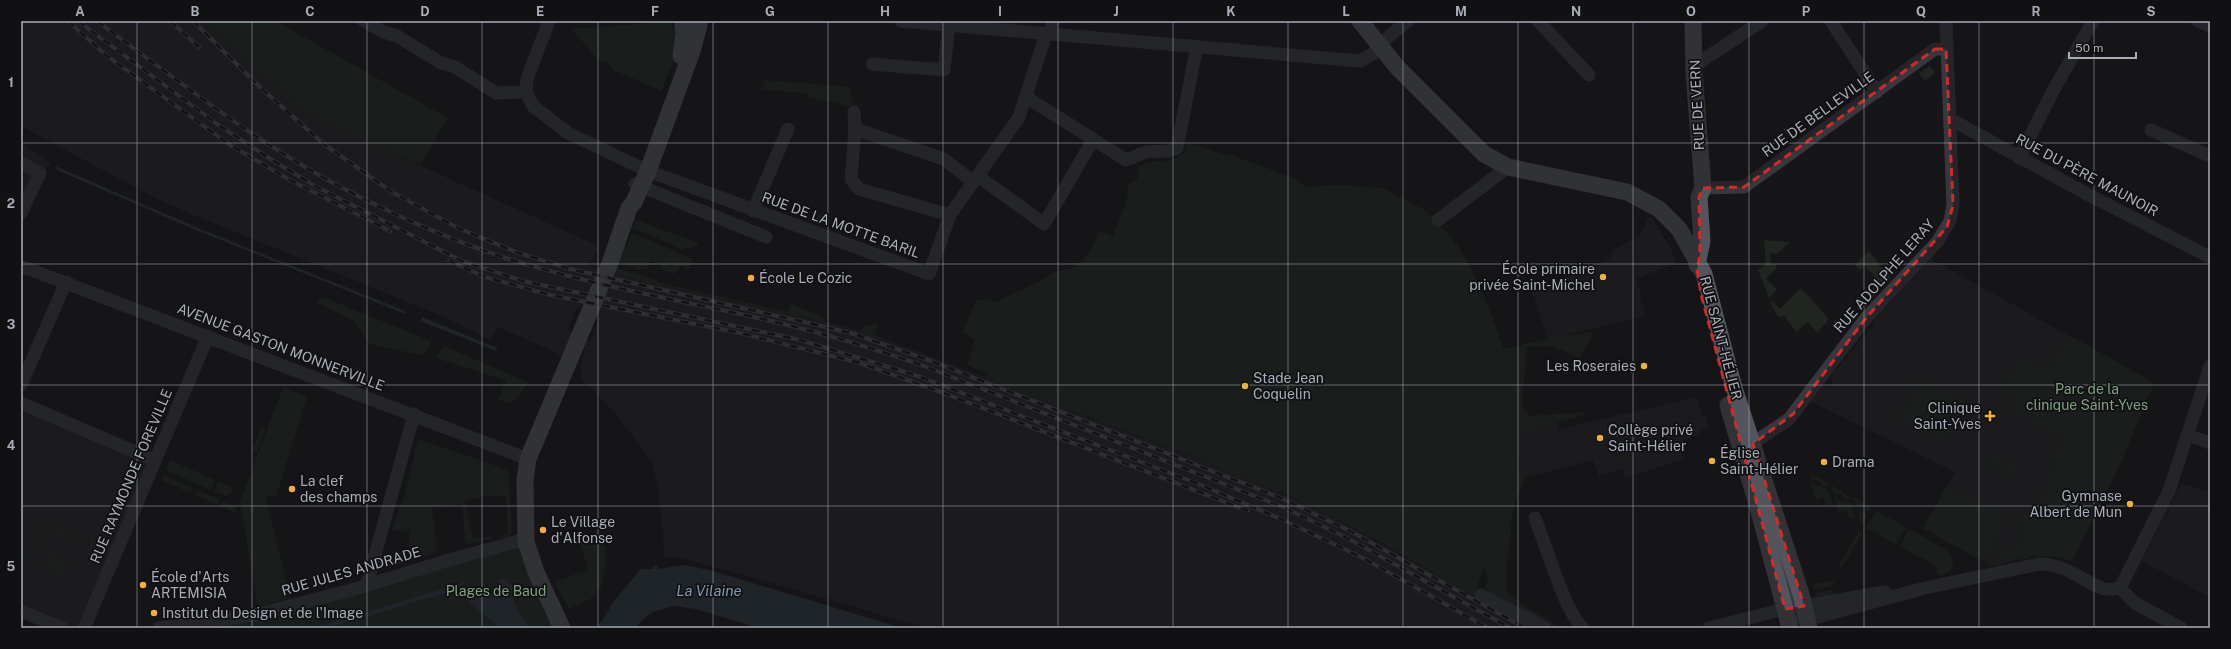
<svg xmlns="http://www.w3.org/2000/svg" width="2231" height="649" viewBox="0 0 2231 649" font-family="'Public Sans',sans-serif">
  <rect width="100%" height="100%" fill="#161618"/>
  <g fill="#222225">
    <path d="M21 21H202L311 116 600 247 588 265 597 269 584 306 576 309 568 330 573 333 562 357 556 352 498 327 490 340 442 316 189 213 157 199 21 126Z"/>
    <path d="M21 142 52 164 33 175 21 203Z"/>
    <path d="M1649 217 1653 219 1669 245 1676 263 1636 279 1646 316 1548 339 1532 292 1608 260 1615 249 1639 236Z"/>
    <path d="M1931 259 2154 383 2121 462 2072 561 2061 557 2040 555 1992 566 1923 528 1955 472 1810 401 1824 384 1829 387 1834 380 1830 377 1869 330 1874 328 1873 321Z"/>
    <path d="M611 274 824 322 872 334 1012 388 1015 381 1019 383 1017 390 1057 405 1059 404 1068 407 1067 410 1092 419 1241 475 1318 509 1474 596 1539 628H927L754 578 681 558 665 557 658 490 652 462 614 411 581 378V367L586 340 591 341 599 319 600 316 596 311Z"/>
    <path d="M1697 397 1703 417 1705 416 1709 427 1700 430 1701 432 1685 441 1686 446 1680 448 1683 459 1625 478 1621 469 1599 476 1593 460 1523 478 1509 437 1557 422 1560 429Z"/>
    <path d="M21 408 148 464 77 628 21 606Z"/>
    <path d="M2182 483 2210 492V597L2142 561 2165 515H2168L2170 510 2168 509Z"/>
  </g>
  <g fill="#1e261f">
    <path d="M202 21H275L448 118 420 165 311 116Z"/>
    <path d="M666 22 675 28 676 55 661 91 612 69 609 63 598 60 572 29Z"/>
    <path d="M1930 66 1935 73 1925 81 1919 73Z"/>
    <path d="M764 80 851 87 852 107 808 97 809 94 763 89Z"/>
    <path d="M1187 143 1227 155 1229 154 1294 178 1305 187 1339 185 1383 188 1428 212C1434 222 1443 228 1451 237 1476 269 1490 311 1504 349L1560 336 1594 332 1580 358 1551 346 1527 347 1522 407 1530 416 1583 412 1584 415 1509 437 1524 480 1513 510 1507 562V592L1529 609 1561 628 1542 622 1489 593 1485 587 1488 574 1483 568 1474 596 1385 545 1318 509 1279 491 1278 492 1242 475 1241 477 1205 461 1067 409 1068 407 1059 404 1058 406 1016 390 1019 383 1016 381 1012 388 986 378 987 374 967 365 975 340 963 332 976 300 991 299 994 303 1046 278C1055 269 1061 271 1072 268 1083 265 1095 242 1100 232L1113 236 1126 203 1129 183 1137 180 1139 167C1154 156 1184 168 1187 143Z"/>
    <path d="M636 220 698 243 697 246 682 249 633 228Z"/>
    <path d="M632 233 693 259 689 269 680 266 674 274 661 269 662 265 651 260 647 269 639 270 619 262Z"/>
    <path d="M1764 240 1790 242 1778 253 1770 254 1771 264H1776V268L1766 279 1777 289 1769 298 1780 309 1801 288 1829 319 1818 333 1808 322 1796 332 1784 315 1779 317 1773 308 1758 270 1766 264Z"/>
    <path d="M1869 251 1890 278 1883 286 1865 266 1860 270 1855 265Z"/>
    <path d="M616 268 656 280V282L788 312 791 304 826 318 824 322 611 274Z"/>
    <path d="M1875 286 1879 290 1872 299 1867 294Z"/>
    <path d="M323 297 431 341 424 356 370 344 353 320 316 302Z"/>
    <path d="M879 323 874 335 860 332 863 326Z"/>
    <path d="M2073 337 2154 383 2121 462 2072 561C2044 551 2019 559 1992 566L1997 553 2021 544 2020 517 2034 510 2051 485 2050 472 2065 436 2029 419 2030 417 2022 413 2021 415 2009 410 2016 396 1998 387 2003 378 2008 380 2019 358 2048 373 2061 346 2067 349Z"/>
    <path d="M445 346 529 383 512 403 498 400 506 381 436 358Z"/>
    <path d="M1917 378 1966 402 1948 439 1945 437 1944 440 1903 420 1901 424 1897 421 1905 403 1910 405 1915 402V397L1910 394Z"/>
    <path d="M283 387 307 397 276 496 266 497 290 598 258 607 240 502Z"/>
    <path d="M261 427 266 428 257 452 252 451Z"/>
    <path d="M418 439 505 469 509 473 512 533 507 537 498 538 499 536 508 534 506 496H484L465 501 473 539 491 536V539L466 544 462 504 432 507 437 552 386 569 383 565 410 557 409 532 392 530 406 491Z"/>
    <path d="M1991 455 2002 460 1996 465V473L1985 468Z"/>
    <path d="M170 460 215 480 211 490 166 470Z"/>
    <path d="M2006 462 2016 467 2010 480 2000 475 2006 469Z"/>
    <path d="M1811 473 1828 483V487L1823 486 1818 481 1811 480Z"/>
    <path d="M163 475 193 488 190 493 161 480Z"/>
    <path d="M218 481 233 488 231 494 226 496 214 491Z"/>
    <path d="M1810 482 1828 490 1833 504 1827 505 1824 497 1816 500Z"/>
    <path d="M1831 485 1850 497V499L1845 500 1841 494 1833 493Z"/>
    <path d="M1947 486 2008 517 1984 562 1923 528Z"/>
    <path d="M197 490 220 500 218 505 195 495Z"/>
    <path d="M1834 496 1843 502H1851L1855 517 1849 518 1847 510 1839 512Z"/>
    <path d="M1854 497 1871 508 1868 512 1864 506H1856Z"/>
    <path d="M222 501 235 506 236 513 220 506Z"/>
    <path d="M1856 508 1867 515 1862 525Z"/>
    <path d="M1876 511 1906 527 1896 544 1866 528Z"/>
    <path d="M39 518 47 521 34 551 31 550 41 526 36 524Z"/>
    <path d="M56 525 68 530 65 536 54 531Z"/>
    <path d="M1909 529 1948 551 1954 562 1949 572 1938 576 1936 566 1900 546Z"/>
    <path d="M1859 530 1863 533 1840 570 1839 565Z"/>
    <path d="M70 531 80 536 78 542 67 537Z"/>
    <path d="M579 535H597L605 544 606 564 601 587 592 598 569 609 555 582 581 572H589L580 543 575 539Z"/>
    <path d="M91 540 102 545 99 551 89 546Z"/>
    <path d="M517 545 554 628H190Z"/>
    <path d="M24 551 32 555 25 571Z"/>
    <path d="M48 553 68 562 62 575 43 567Z"/>
    <path d="M1832 580 1834 583 1832 586 1814 590 1813 584Z"/>
    <path d="M1832 590 1833 594 1817 597 1815 593Z"/>
  </g>
  <g fill="#2c353c">
    <path d="M422 317 497 348V351L420 321Z"/>
    <path d="M685 565 713 571 902 628H759L696 609 674 606 652 612 641 621 636 628H594L602 621 614 601 641 569H653V566H657L658 569Z"/>
    <path d="M503 578 513 585 516 592 514 602 526 624 532 628 499 627 471 604 465 592 470 588 478 598C490 599 496 590 499 580Z"/>
    <path d="M464 582 465 583 455 590 365 617 364 613Z"/>
    <path d="M360 614 361 618 326 628H312Z"/>
  </g>
  <g fill="none" stroke-linecap="round" stroke-linejoin="round">
    <path stroke="#2c353c" stroke-width="2.5" d="M56 168 197 229 404 312"/>
    <g stroke="#37383d" stroke-width="13">
      <path d="M364 21 384 32 397 36 441 63 455 67 496 93 526 92"/>
      <path d="M549 21 527 79 526 92 533 106 568 133 648 171 929 274 950 215 1019 117 1046 34"/>
      <path d="M901 21 1360 61 1376 52 1388 37 1408 21"/>
      <path d="M1538 21 1589 75"/>
      <path d="M1831 21 1877 92"/>
      <path d="M2198 21 2210 26"/>
      <path d="M1051 34 1053 21"/>
      <path d="M872 64 944 70 949 25"/>
      <path d="M1694 66 1762 21"/>
      <path d="M1026 97 1126 160 1146 152 1169 151 1177 148 1197 46"/>
      <path d="M854 112 855 129 851 179 859 189 950 215"/>
      <path d="M1950 119 2087 194 2210 257"/>
      <path d="M855 129 944 159 973 182"/>
      <path d="M2151 130 2210 156"/>
      <path d="M2019 158 2054 89 2093 21"/>
      <path d="M21 163 40 173 21 213"/>
      <path d="M978 176 1044 224 1093 140"/>
      <path d="M635 184 766 237"/>
      <path d="M1703 188 1744 187 1935 49H1946"/>
      <path d="M753 211 788 129"/>
      <path d="M1438 220 1508 167"/>
      <path d="M21 266 528 459"/>
      <path d="M21 385 66 282"/>
      <path d="M21 403 154 460"/>
      <path d="M2188 435 2210 443"/>
      <path d="M1743 446 1758 440 1789 419 1866 318 1938 241 1950 221 1953 205 1946 21"/>
      <path d="M1535 518C1546 545 1564 610 1583 628"/>
      <path d="M1776 545 1793 596"/>
      <path d="M367 584 414 414"/>
      <path d="M2120 588 2169 491 2210 366"/>
      <path d="M1481 595 1545 628"/>
      <path d="M21 611 62 628"/>
      <path d="M1798 617H1818L1925 588 2039 564C2067 564 2080 580 2104 589 2109 590 2115 589 2120 588L2135 603 2181 628"/>
      <path d="M84 628 208 336"/>
      <path d="M159 628 255 615 355 589 449 560 526 539"/>
      <path d="M1709 628 1780 610 1885 592"/>
    </g>
    <g stroke="#53555c" stroke-width="17">
      <path d="M1360 21 1397 67 1484 154 1508 167 1627 192 1659 209 1679 229 1704 274 1734 388 1801 594 1809 628"/>
      <path d="M1693 21 1694 72 1703 188 1699 197 1702 241 1697 265"/>
      <path d="M681 56 684 34 683 25"/>
      <path d="M1728 405 1759 511 1790 628"/>
      <path d="M562 628 536 572 526 542 525 480 528 459 610 263 629 208 634 202 648 171 692 51 699 25"/>
    </g>
    <defs>
      <g id="rail">
        <path d="M68 21 107 56 230 145 290 180 390 231"/>
        <path d="M78 21 217 124 272 160 317 187 462 261 523 281 800 340 915 375 1196 483 1281 519 1363 558 1488 628"/>
        <path d="M97 21C147 58 197 96 248 131 322 181 403 222 488 252 583 285 682 300 780 323 829 335 876 349 924 366L1285 508 1349 539 1510 628"/>
        <path d="M170 21 199 47"/>
        <path d="M193 21 263 90 325 145 392 192 458 228 516 252 570 269 813 324 854 334 931 361 1281 498 1350 531 1525 628"/>
        <path d="M449 261 485 277 550 295 740 333 860 363 949 395 1248 511"/>
      </g>
    </defs>
    <use href="#rail" stroke="#4a4c52" stroke-width="4"/>
    <use href="#rail" stroke="#111113" stroke-width="2.5" stroke-dasharray="8" stroke-linecap="butt"/>
  </g>
  <path d="M0 0H2231V649H0ZM1935 49H1946L1953 205 1947 227 1866 318 1793 414 1753 444 1804 606 1785 609 1702 298 1697 270 1700 255 1699 197 1703 188 1744 187Z" fill="#161618" fill-opacity=".55" fill-rule="evenodd"/>
  <path fill="none" stroke="#d62828" stroke-width="3" stroke-dasharray="8 5" stroke-linejoin="round" d="M1935 49H1946L1953 205 1947 227 1866 318 1793 414 1753 444 1804 606 1785 609 1702 298 1697 270 1700 255 1699 197 1703 188 1744 187Z"/>
  <path fill="none" stroke="#a8adb8" stroke-width="1" stroke-opacity="0.55" d="M137 21V628M252 21V628M367 21V628M482 21V628M598 21V628M713 21V628M828 21V628M943 21V628M1058 21V628M1173 21V628M1288 21V628M1403 21V628M1518 21V628M1633 21V628M1749 21V628M1864 21V628M1979 21V628M2094 21V628M21 143H2210M21 264H2210M21 385H2210M21 506H2210"/>
  <g fill="#f2b134" stroke="#111113" stroke-width="1.5">
    <circle cx="1603" cy="277" r="4"/>
    <circle cx="751" cy="278" r="4"/>
    <circle cx="1644" cy="366" r="4"/>
    <circle cx="1245" cy="386" r="4"/>
    <path d="M1988 410h4v4h4v4h-4v4h-4v-4h-4v-4h4z"/>
    <circle cx="1600" cy="438" r="4"/>
    <circle cx="1712" cy="461" r="4"/>
    <circle cx="1824" cy="462" r="4"/>
    <circle cx="292" cy="489" r="4"/>
    <circle cx="2130" cy="504" r="4"/>
    <circle cx="543" cy="530" r="4"/>
    <circle cx="143" cy="585" r="4"/>
    <circle cx="154" cy="613" r="4"/>
  </g>
  <g text-anchor="middle" stroke-width="3.5" stroke-linejoin="round" paint-order="stroke">
    <g font-size="14" fill="#a8adb8" stroke="#111113">
      <text transform="translate(1697 105) rotate(-93)" y="5">RUE DE VERN</text>
      <text transform="translate(1818 114) rotate(-36)" y="5">RUE DE BELLEVILLE</text>
      <text transform="translate(2087 175) rotate(28)" y="5">RUE DU PÈRE MAUNOIR</text>
      <text transform="translate(841 225) rotate(20)" y="5">RUE DE LA MOTTE BARIL</text>
      <text transform="translate(1884 276) rotate(-49)" y="5">RUE ADOLPHE LERAY</text>
      <text transform="translate(1721 338) rotate(75)" y="5">RUE SAINT-HÉLIER</text>
      <text transform="translate(281 347) rotate(21)" y="5">AVENUE GASTON MONNERVILLE</text>
      <text transform="translate(131 476) rotate(-67)" y="5">RUE RAYMONDE FOREVILLE</text>
      <text transform="translate(351 571) rotate(-16)" y="5">RUE JULES ANDRADE</text>
    </g>
    <g font-size="14" fill="#a8adb8" stroke="#111113" text-anchor="start">
      <text x="1595" y="274" text-anchor="end">École primaire<tspan x="1595" dy="16">privée Saint-Michel</tspan></text>
      <text x="759" y="283">École Le Cozic</text>
      <text x="1636" y="371" text-anchor="end">Les Roseraies</text>
      <text x="1253" y="383">Stade Jean<tspan x="1253" dy="16">Coquelin</tspan></text>
      <text x="1981" y="413" text-anchor="end">Clinique<tspan x="1981" dy="16">Saint-Yves</tspan></text>
      <text x="1608" y="435">Collège privé<tspan x="1608" dy="16">Saint-Hélier</tspan></text>
      <text x="1720" y="458">Église<tspan x="1720" dy="16">Saint-Hélier</tspan></text>
      <text x="1832" y="467">Drama</text>
      <text x="300" y="486">La clef<tspan x="300" dy="16">des champs</tspan></text>
      <text x="2122" y="501" text-anchor="end">Gymnase<tspan x="2122" dy="16">Albert de Mun</tspan></text>
      <text x="551" y="527">Le Village<tspan x="551" dy="16">d'Alfonse</tspan></text>
      <text x="151" y="582">École d'Arts<tspan x="151" dy="16">ARTEMISIA</tspan></text>
      <text x="162" y="618">Institut du Design et de l'Image</text>
    </g>
    <g font-size="14" fill="#7fa381" stroke="#111113">
      <text x="2087" y="394">Parc de la<tspan x="2087" dy="16">clinique Saint-Yves</tspan></text>
      <text x="496" y="596">Plages de Baud</text>
    </g>
    <g font-size="15" font-style="italic" fill="#7f9bb3" stroke="#111113">
      <text x="709" y="596">La Vilaine</text>
    </g>
  </g>
  <rect width="2231" height="649" fill="none" stroke="#111113" stroke-width="44"/>
  <path d="M2069 52v6h67v-6" fill="none" stroke="#a8adb8" stroke-width="2"/>
  <text x="2075" y="52" font-size="12" fill="#a8adb8" stroke="#111113" stroke-width="3" paint-order="stroke">50 m</text>
  <rect x="22" y="22" width="2187" height="605" fill="none" stroke="#a8adb8" stroke-width="1.5"/>
  <g font-size="13" text-anchor="middle" font-weight="bold" fill="#a8adb8">
    <text x="80" y="16">A</text>
    <text x="195" y="16">B</text>
    <text x="310" y="16">C</text>
    <text x="425" y="16">D</text>
    <text x="540" y="16">E</text>
    <text x="655" y="16">F</text>
    <text x="770" y="16">G</text>
    <text x="885" y="16">H</text>
    <text x="1000" y="16">I</text>
    <text x="1116" y="16">J</text>
    <text x="1231" y="16">K</text>
    <text x="1346" y="16">L</text>
    <text x="1461" y="16">M</text>
    <text x="1576" y="16">N</text>
    <text x="1691" y="16">O</text>
    <text x="1806" y="16">P</text>
    <text x="1921" y="16">Q</text>
    <text x="2036" y="16">R</text>
    <text x="2151" y="16">S</text>
    <text x="11" y="87">1</text>
    <text x="11" y="208">2</text>
    <text x="11" y="329">3</text>
    <text x="11" y="450">4</text>
    <text x="11" y="571">5</text>
  </g>
</svg>
